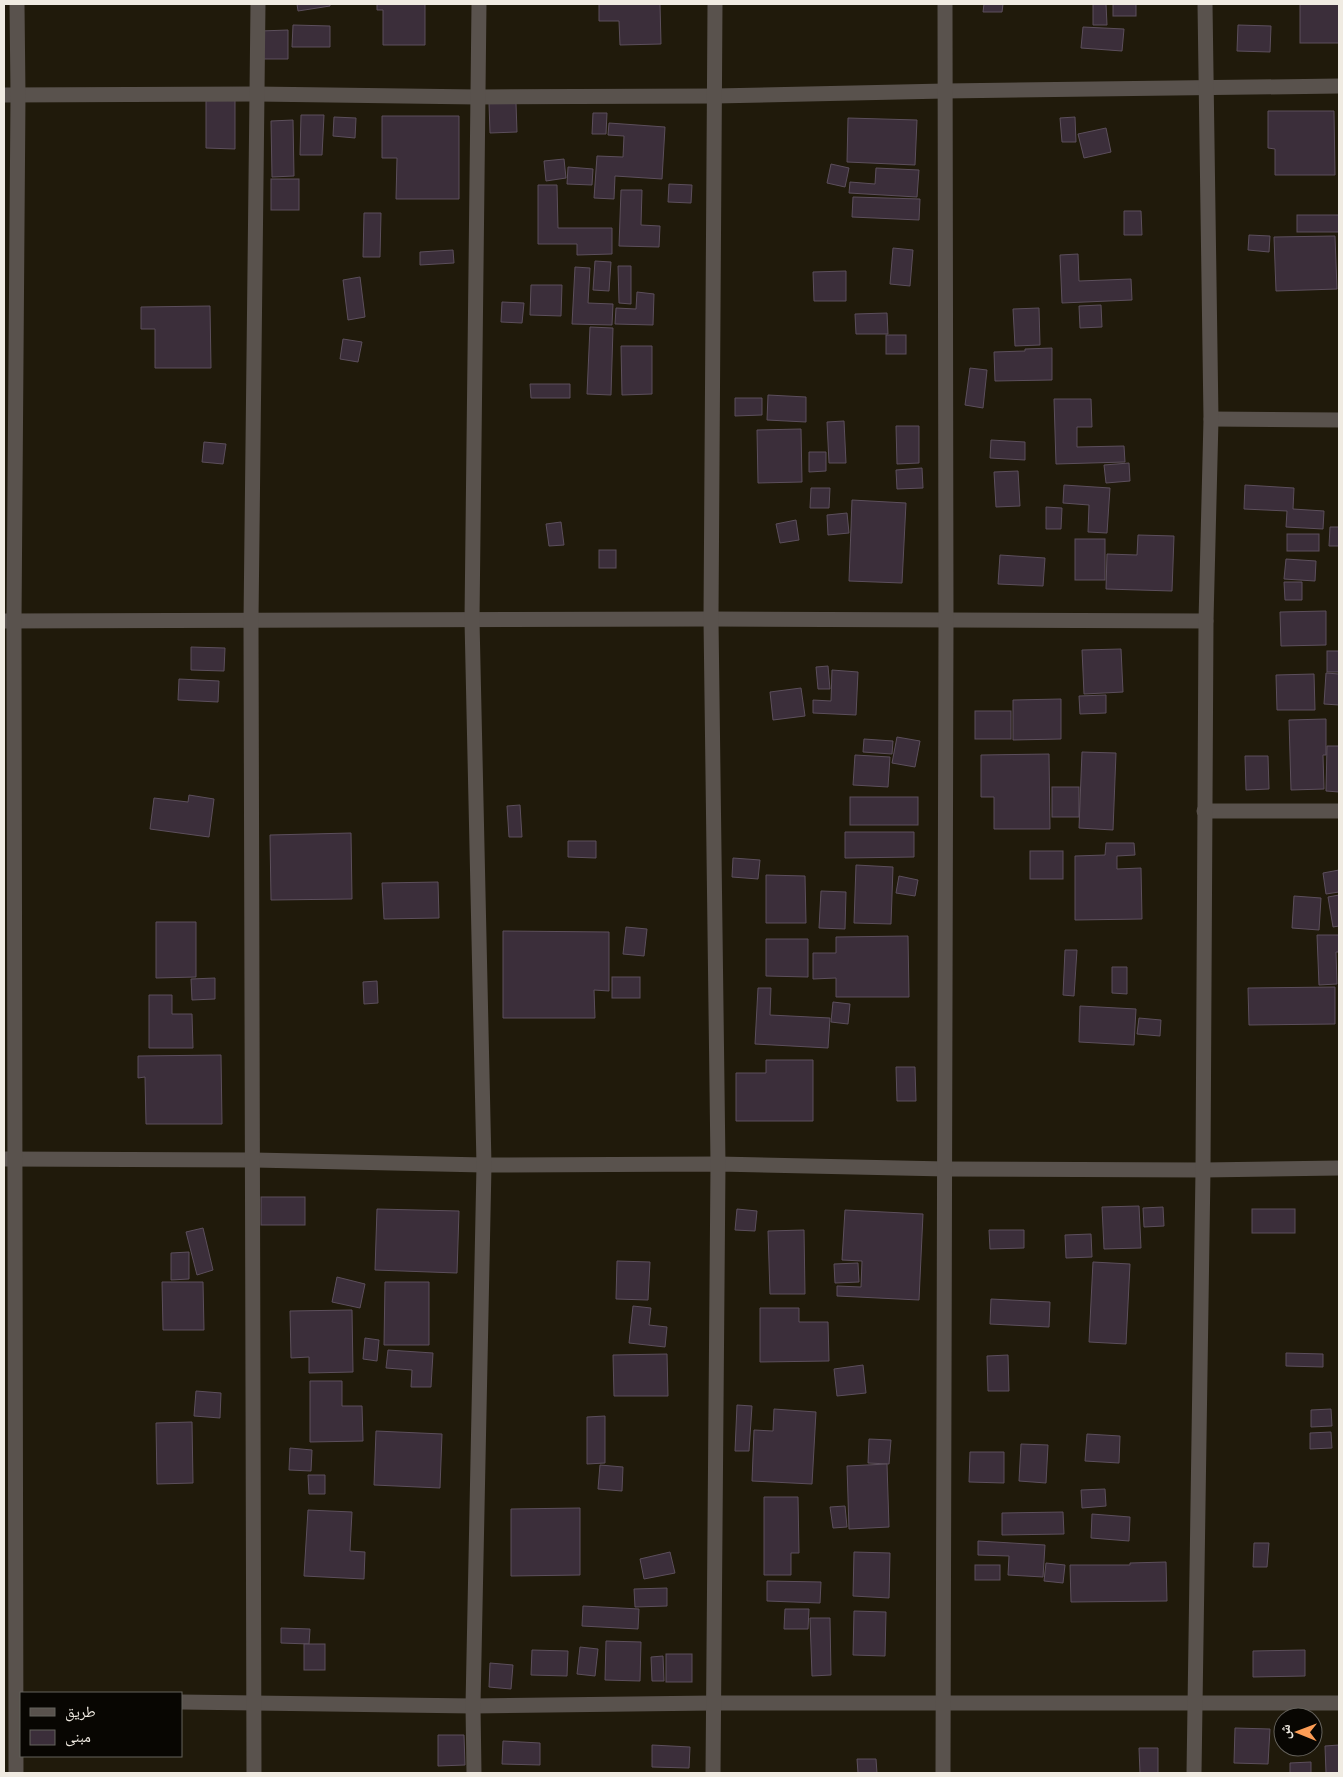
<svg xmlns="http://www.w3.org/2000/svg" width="1343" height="1777" viewBox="0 0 1343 1777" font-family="Arial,'Noto Naskh Arabic',sans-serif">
  <rect width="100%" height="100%" fill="#201a0b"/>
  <g fill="#3b2e3a" stroke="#5c4f5c">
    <path d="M297 4H330V6L298 11Z"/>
    <path d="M377 4H425V45H383V10H377Z"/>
    <path d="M599 4H660L661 44 620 45 619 21H599Z"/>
    <path d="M984 4H1003L1002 12H983Z"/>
    <path d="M1093 4H1106L1107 25H1093Z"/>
    <rect x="1113" y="4" width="23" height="12"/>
    <rect x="1300" y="4" width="39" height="39"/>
    <path d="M293 25 330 26V47H292Z"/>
    <path d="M1238 25 1271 26 1270 52 1237 51Z"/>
    <path d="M1083 27 1124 29 1122 51 1081 48Z"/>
    <path d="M288 30V59H260V31Z"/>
    <path d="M206 98H235V149L206 148Z"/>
    <path d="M489 103H516L517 132 490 133Z"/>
    <path d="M1268 111H1334L1335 175H1275V149L1268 148Z"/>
    <path d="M593 113H607L606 134H592Z"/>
    <path d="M301 115H324L322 155H300Z"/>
    <path d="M382 116H459V199H396L397 158H382Z"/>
    <path d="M334 117 356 118 355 138 333 136Z"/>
    <path d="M1075 117 1076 142H1062L1060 118Z"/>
    <path d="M848 118 917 120 915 165 847 162Z"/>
    <path d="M293 120 294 176 272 177 271 121Z"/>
    <path d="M609 123 665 127 662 179 615 176 614 199 594 198 597 156 623 157 624 136 608 135Z"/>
    <path d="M1106 128 1111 152 1084 158 1078 134Z"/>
    <path d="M564 159 566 178 546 181 544 161Z"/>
    <path d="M831 164 849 168 845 187 827 183Z"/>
    <path d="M568 167 593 169 592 185 567 184Z"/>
    <path d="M876 168 919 170 917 197 849 193 850 182 875 184Z"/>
    <rect x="271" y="179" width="28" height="31"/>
    <path d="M669 184 692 185 691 203 668 202Z"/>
    <path d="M538 185H557L558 228H612V254L577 255V244H538Z"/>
    <path d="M621 190H642L641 225 660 226 659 247 619 246Z"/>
    <path d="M853 197 920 199 919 220 852 217Z"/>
    <path d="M1124 211H1141L1142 235H1124Z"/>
    <path d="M364 213H381L380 257H363Z"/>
    <rect x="1297" y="215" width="42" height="17"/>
    <path d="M1249 235 1270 236 1269 252 1248 250Z"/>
    <path d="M1335 236 1337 289 1276 291 1274 237Z"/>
    <path d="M893 248 913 250 910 286 890 284Z"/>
    <path d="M453 250 454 263 420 265V252Z"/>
    <path d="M1078 254 1079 281 1131 279 1132 300 1062 303 1060 255Z"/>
    <path d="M595 261 611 262 609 291 593 290Z"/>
    <path d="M618 266H631V304L619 303Z"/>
    <path d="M575 267 590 268 588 303 613 304 612 325 572 324Z"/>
    <path d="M846 271V301H814L813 272Z"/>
    <path d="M360 277 365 317 348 320 343 280Z"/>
    <path d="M531 285H562L561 316 530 315Z"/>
    <path d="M637 292 654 294 653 325 615 324 616 308 636 309Z"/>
    <path d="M502 302 524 303 522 323 501 322Z"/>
    <path d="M1101 305 1102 327 1080 328 1079 306Z"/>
    <path d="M210 306 211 368H155V329H141V307Z"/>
    <path d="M1039 308 1040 345 1015 346 1013 309Z"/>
    <path d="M887 313 888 334H856L855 314Z"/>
    <path d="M590 327 613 328 611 395 587 394Z"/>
    <rect x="886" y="335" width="20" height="19"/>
    <path d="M343 339 362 342 358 362 340 359Z"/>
    <path d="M621 346H652V394L622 395Z"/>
    <path d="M1052 348V380L995 381 994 352 1025 351V349Z"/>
    <path d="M970 368 987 370 983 408 965 405Z"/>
    <path d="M530 384H570V398H531Z"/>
    <path d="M768 395 806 397V422L767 420Z"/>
    <path d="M735 398H762V415L735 416Z"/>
    <path d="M1054 399H1091L1092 427H1077V447L1124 446 1125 462 1056 464Z"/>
    <path d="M844 421 846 463H829L827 422Z"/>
    <path d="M896 426H919V463L897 464Z"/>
    <path d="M801 429 802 482 758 483 757 430Z"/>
    <path d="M991 440 1025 442V460L990 458Z"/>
    <path d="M204 442 226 444 223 464 202 462Z"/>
    <path d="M809 452H826V471L809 472Z"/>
    <path d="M1129 463 1130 481 1106 483 1104 465Z"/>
    <path d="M922 468 923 488 897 489 896 470Z"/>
    <path d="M1018 471 1020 506 996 507 994 472Z"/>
    <path d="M1064 485 1110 488 1107 533 1088 532 1089 505 1063 503Z"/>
    <path d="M1245 485 1294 488 1293 509 1324 511 1323 529 1286 527 1287 511 1244 509Z"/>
    <path d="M811 488H830L829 508H810Z"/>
    <path d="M852 500 906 503 902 583 849 581Z"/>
    <path d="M1046 507 1062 508 1061 529H1046Z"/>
    <path d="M847 513 849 533 828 535 827 515Z"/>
    <path d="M796 520 799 540 780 543 776 524Z"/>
    <path d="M561 522 564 545 549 546 546 524Z"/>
    <path d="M1330 527H1339V546H1329Z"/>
    <rect x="1287" y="534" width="32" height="17"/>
    <path d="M1138 535 1174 536 1172 591 1106 589 1107 554 1137 555Z"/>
    <rect x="1075" y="539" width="30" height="41"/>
    <rect x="599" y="550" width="17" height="18"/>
    <path d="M1000 555 1045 558 1043 586 998 584Z"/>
    <path d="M1286 559 1316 561 1315 581 1284 579Z"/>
    <path d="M1284 582H1302V600H1285Z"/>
    <path d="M1326 611V645L1281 646 1280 612Z"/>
    <path d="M191 647 225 648 224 671 191 670Z"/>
    <path d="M1121 649 1123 692 1084 694 1082 650Z"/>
    <rect x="1327" y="651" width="12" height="21"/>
    <path d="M828 666 830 689H818L816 667Z"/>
    <path d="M832 670 858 672 856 715 813 713V700L831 701Z"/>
    <path d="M1326 673 1339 674V705L1324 704Z"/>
    <path d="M1314 674 1315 710H1277L1276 675Z"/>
    <path d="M179 679 219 681 218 702 178 700Z"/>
    <path d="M801 688 805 716 773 720 770 692Z"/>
    <path d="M1106 695V713L1080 714 1079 696Z"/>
    <path d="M1061 699V739L1013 740V700Z"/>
    <rect x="975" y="711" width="36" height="28"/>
    <path d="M1326 719V755H1323L1324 789 1291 790 1289 720Z"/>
    <path d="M897 737 920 741 915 767 892 763Z"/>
    <path d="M864 739 893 741 892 754 863 752Z"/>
    <path d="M1327 746H1339V792L1326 791Z"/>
    <path d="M1082 752 1116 753 1113 830 1079 828Z"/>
    <path d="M1049 754 1050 829H994V797H981V755Z"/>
    <path d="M855 755 890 757 888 787 853 785Z"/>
    <path d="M1245 756H1268L1269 789 1246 790Z"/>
    <rect x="1052" y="787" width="27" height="30"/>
    <path d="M189 795 214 799 209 837 150 829 154 798 188 802Z"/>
    <rect x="850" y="797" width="68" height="28"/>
    <path d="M520 805 522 837H509L507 806Z"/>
    <path d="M845 832H914V857L845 858Z"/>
    <path d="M351 833 352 899 271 900 270 835Z"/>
    <path d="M568 841H596V858L568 857Z"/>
    <path d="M1106 843H1134L1135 855 1117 856V869L1141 868 1142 919 1075 920V856L1105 855Z"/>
    <rect x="1030" y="851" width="33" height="28"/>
    <path d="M733 858 760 860 758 879 732 877Z"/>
    <path d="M856 865 893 867 891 924 854 923Z"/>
    <path d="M1339 870V892L1326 894 1323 873Z"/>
    <path d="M766 875 805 876 806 923H766Z"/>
    <path d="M899 876 918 880 915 896 896 893Z"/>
    <path d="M438 882 439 918 384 919 382 883Z"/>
    <path d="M821 891 846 892 845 929 819 928Z"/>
    <path d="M1339 895V926L1333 927 1328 897Z"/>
    <path d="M1294 896 1321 898 1319 930 1292 928Z"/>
    <path d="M156 922H196V977L156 978Z"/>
    <path d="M626 927 647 929 644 956 623 954Z"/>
    <path d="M503 931 609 932V991L594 990 595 1018H503Z"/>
    <path d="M1317 935H1339V952H1336L1337 984 1319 985Z"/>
    <path d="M908 936 909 997H836V978L813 979V953H836V937Z"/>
    <path d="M766 939H808V977L766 976Z"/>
    <path d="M1065 950H1077L1074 996 1063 995Z"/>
    <path d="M1112 967H1127V994L1112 993Z"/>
    <rect x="612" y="977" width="28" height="21"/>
    <path d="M215 978V999L192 1000 191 979Z"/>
    <path d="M377 981 378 1003 364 1004 363 982Z"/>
    <path d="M1335 987V1024L1249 1025 1248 988Z"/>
    <path d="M758 988H771L770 1015 830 1018 828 1048 755 1044Z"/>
    <path d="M149 995H172V1014H192L193 1048H149Z"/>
    <path d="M833 1002 850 1004 848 1024 831 1022Z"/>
    <path d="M1080 1006 1136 1009 1134 1045 1079 1042Z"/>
    <path d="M1139 1018 1161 1020 1160 1036 1137 1034Z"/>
    <path d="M221 1055 222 1124H146L145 1077 138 1078V1056Z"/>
    <path d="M766 1060H813V1121H736V1073H766Z"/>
    <path d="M896 1067H915L916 1101H897Z"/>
    <rect x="261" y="1197" width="44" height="28"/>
    <path d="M1139 1206 1141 1248 1104 1249 1102 1207Z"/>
    <path d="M1163 1207 1164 1226 1144 1227 1143 1208Z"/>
    <path d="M377 1209 459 1211 457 1273 375 1270Z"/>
    <path d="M737 1209 757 1211 755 1231 735 1230Z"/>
    <rect x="1252" y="1209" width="43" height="24"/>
    <path d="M845 1210 923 1214 919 1300 837 1296V1286L861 1287 862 1261 842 1260Z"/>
    <path d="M203 1228 213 1270 197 1275 186 1232Z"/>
    <path d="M804 1230 805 1294H770L768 1231Z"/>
    <path d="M989 1230H1024V1248L990 1249Z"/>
    <path d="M1091 1234 1092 1257 1066 1258 1065 1235Z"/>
    <path d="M189 1252V1279L171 1280V1253Z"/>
    <path d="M617 1261 650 1262 648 1300 616 1299Z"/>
    <path d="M1093 1262 1130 1264 1126 1344 1089 1342Z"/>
    <path d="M858 1263 859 1282 835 1283 834 1264Z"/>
    <path d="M337 1277 365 1284 360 1308 332 1302Z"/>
    <path d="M162 1282H203L204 1330H163Z"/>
    <path d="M385 1282H429V1345H384Z"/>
    <path d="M991 1299 1050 1302 1049 1327 990 1324Z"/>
    <path d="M633 1306 651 1308 649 1325 667 1327 665 1347 629 1343Z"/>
    <path d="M760 1308H799V1322H828L829 1361 760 1362Z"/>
    <path d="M352 1310 353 1372 309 1373V1357L291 1358 290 1311Z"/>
    <path d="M365 1338 379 1340 377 1361 363 1359Z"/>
    <path d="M388 1350 433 1353 431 1387H411L412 1370 386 1368Z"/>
    <path d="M1286 1353 1323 1354V1367L1286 1366Z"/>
    <path d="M667 1354 668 1396H614L613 1355Z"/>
    <path d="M1008 1355 1009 1391H988L987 1356Z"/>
    <path d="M863 1365 866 1393 837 1396 834 1369Z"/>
    <path d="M310 1381H342V1406H362L363 1441 310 1442Z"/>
    <path d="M196 1391 221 1393 220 1418 194 1416Z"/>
    <path d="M737 1405 752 1406 749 1451H735Z"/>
    <path d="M774 1409 816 1412 812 1484 752 1481 754 1430 773 1431Z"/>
    <path d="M1331 1409 1332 1426 1311 1427V1410Z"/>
    <path d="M605 1416V1463L587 1464V1417Z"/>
    <path d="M192 1422 193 1483 157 1484 156 1423Z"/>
    <path d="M376 1431 442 1434 440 1488 374 1485Z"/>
    <path d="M1331 1432 1332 1448 1310 1449V1433Z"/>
    <path d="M1087 1434 1120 1436 1119 1463 1085 1461Z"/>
    <path d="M869 1439 891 1440 889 1464 868 1463Z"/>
    <path d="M1021 1444 1048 1445 1046 1483 1019 1481Z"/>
    <path d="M290 1448 312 1450 311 1471 289 1470Z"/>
    <path d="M970 1452H1004V1483L969 1482Z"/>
    <path d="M887 1464 889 1527 849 1529 847 1466Z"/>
    <path d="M600 1465 623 1467 622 1491 598 1489Z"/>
    <path d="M308 1475H325V1494H309Z"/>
    <path d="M1105 1489 1106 1506 1082 1508 1081 1490Z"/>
    <path d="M764 1497H798L799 1553H791V1575H764Z"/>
    <path d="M845 1506 847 1527 833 1528 830 1507Z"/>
    <path d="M580 1508V1575L511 1576V1509Z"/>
    <path d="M308 1510 352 1512 350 1551 365 1552 364 1579 304 1576Z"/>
    <path d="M1063 1512 1064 1534 1002 1535V1513Z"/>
    <path d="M1092 1514 1130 1517 1129 1541 1091 1538Z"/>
    <path d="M978 1541 1045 1545 1043 1577 1008 1575 1009 1556 978 1555Z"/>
    <path d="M1254 1543H1269L1267 1567H1253Z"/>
    <path d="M670 1552 675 1573 644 1579 640 1559Z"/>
    <path d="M854 1552 890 1553 889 1598 853 1596Z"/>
    <path d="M1166 1562 1167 1601 1071 1602 1070 1565H1130V1563Z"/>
    <path d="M1046 1563 1065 1565 1063 1583 1044 1581Z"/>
    <rect x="975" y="1565" width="25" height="15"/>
    <path d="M767 1581 821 1582 820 1603 767 1601Z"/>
    <path d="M667 1588V1606L635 1607 634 1589Z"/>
    <path d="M583 1606 639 1609 638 1629 582 1626Z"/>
    <path d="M785 1609H809L808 1629H784Z"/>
    <path d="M854 1611 886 1612 885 1656 853 1655Z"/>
    <path d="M810 1618H830L831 1675 812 1676Z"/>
    <path d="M281 1628 310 1629 309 1644 281 1643Z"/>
    <path d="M606 1641 641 1642 640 1681 605 1680Z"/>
    <rect x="304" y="1644" width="21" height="26"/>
    <path d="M580 1647 598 1649 595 1676 577 1674Z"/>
    <path d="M532 1650 568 1651 567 1676 531 1675Z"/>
    <path d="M1305 1650V1676L1253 1677V1651Z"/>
    <rect x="666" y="1654" width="26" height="28"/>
    <path d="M663 1656 664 1681H652L651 1657Z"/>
    <path d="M490 1663 513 1665 511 1689 489 1687Z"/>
    <path d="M1235 1728 1270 1729 1268 1764 1234 1763Z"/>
    <path d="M438 1735H464L465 1765 438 1766Z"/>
    <path d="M503 1741 540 1743V1765L502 1764Z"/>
    <path d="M652 1745 690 1747 689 1768 652 1767Z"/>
    <path d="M1339 1745V1773H1326L1325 1746Z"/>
    <path d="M1139 1748H1158V1773H1140Z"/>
    <path d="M857 1759H876L877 1773H858Z"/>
    <path d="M1311 1762V1773H1290V1763Z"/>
  </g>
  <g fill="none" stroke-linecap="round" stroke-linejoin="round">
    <g stroke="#59524d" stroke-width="15">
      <path d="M4 95 256 94 478 97 715 96 945 91 1339 86"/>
      <path d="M1211 419 1339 420"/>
      <path d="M5 621 711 619 1206 621"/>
      <path d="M1204 811H1339"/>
      <path d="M4 1159 252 1160 484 1165 718 1164 946 1169 1203 1170 1339 1168"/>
      <path d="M181 1702 473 1706 713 1703H1339"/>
      <path d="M16 1773 14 621 18 95 17 4"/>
      <path d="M254 1773 251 621 258 4"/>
      <path d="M474 1773 473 1706 484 1165 472 620 479 4"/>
      <path d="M713 1773 718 1164 711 619 715 4"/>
      <path d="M943 1773 946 620 945 4"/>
      <path d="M1194 1773 1203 1170 1206 621 1211 419 1205 4"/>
    </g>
  </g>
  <rect width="1343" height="1777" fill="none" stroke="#f0ebe2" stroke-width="10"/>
  <rect x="20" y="1692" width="162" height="65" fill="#080602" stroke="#65625c"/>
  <rect x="30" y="1708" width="25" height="8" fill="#59524d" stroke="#65625c"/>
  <text x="65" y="1717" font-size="15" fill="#f0ebe2">طريق</text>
  <rect x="30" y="1730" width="25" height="15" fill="#3b2e3a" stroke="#65625c"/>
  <text x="65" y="1742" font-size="15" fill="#f0ebe2">مبنى</text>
  <g transform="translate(1298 1732) rotate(271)"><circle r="24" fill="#080602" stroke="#65625c"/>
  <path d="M0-4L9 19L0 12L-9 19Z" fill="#fd9d55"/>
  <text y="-8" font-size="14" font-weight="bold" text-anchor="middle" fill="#f0ebe2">ش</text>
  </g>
</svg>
